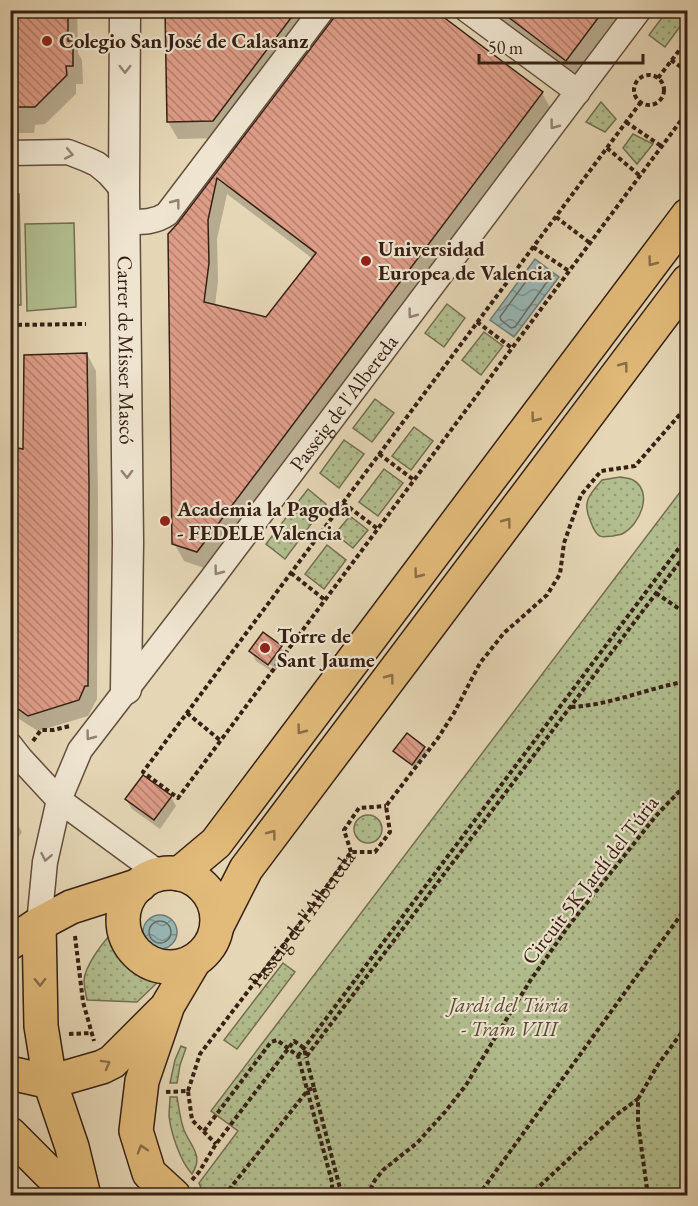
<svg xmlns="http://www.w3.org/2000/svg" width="698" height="1206" viewBox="0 0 698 1206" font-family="'EB Garamond',serif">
  <defs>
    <pattern id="green-dots" width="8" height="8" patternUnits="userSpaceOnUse" patternTransform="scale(1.5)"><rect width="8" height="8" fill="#b2be8f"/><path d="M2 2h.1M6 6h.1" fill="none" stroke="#929a74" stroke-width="1.8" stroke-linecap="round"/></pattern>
    <pattern id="water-waves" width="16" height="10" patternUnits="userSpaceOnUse" patternTransform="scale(1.5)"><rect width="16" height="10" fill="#98b7b5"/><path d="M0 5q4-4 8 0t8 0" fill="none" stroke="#7d9492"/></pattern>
    <pattern id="building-back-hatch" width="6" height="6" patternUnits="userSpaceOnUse" patternTransform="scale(1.5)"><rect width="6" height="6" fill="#dd9c87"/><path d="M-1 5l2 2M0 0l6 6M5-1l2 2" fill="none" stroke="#b47f6d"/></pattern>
  </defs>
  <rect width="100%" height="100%" fill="#e5d6b5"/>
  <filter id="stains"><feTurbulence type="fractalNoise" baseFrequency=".00333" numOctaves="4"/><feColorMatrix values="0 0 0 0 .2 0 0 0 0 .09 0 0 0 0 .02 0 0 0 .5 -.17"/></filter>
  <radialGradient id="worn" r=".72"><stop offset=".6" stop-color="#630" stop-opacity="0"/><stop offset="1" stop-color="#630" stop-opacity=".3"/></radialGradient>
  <g fill="url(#green-dots)" stroke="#746f52" stroke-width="1.5">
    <path d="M667 11H687V17L665 47 649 35Z"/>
    <path d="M601 102 616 119 605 132 586 122Z"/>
    <path d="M633 134 653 144 637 164 623 148Z"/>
    <path d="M447 304 465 318 444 347 425 333Z"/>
    <path d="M484 332 503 346 481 375 462 360Z"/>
    <path d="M375 399 394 413 372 442 353 428Z"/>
    <path d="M414 427 433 441 411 470 392 456Z"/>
    <path d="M344 440 364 454 339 488 320 473Z"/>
    <path d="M384 469 403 483 378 516 359 502Z"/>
    <path d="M620 477C624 478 630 478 633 480 654 492 640 525 622 534 620 535 616 535 613 536 610 536 603 538 600 536 594 533 592 525 590 520 582 501 590 494 602 480Z"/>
    <path d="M687 483V1195H201L203 1193 199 1183 238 1131 211 1111Z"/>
    <path d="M308 489 326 504 285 559 266 544Z"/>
    <path d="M350 516 368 530 353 548 335 534Z"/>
    <path d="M327 545 346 560 324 589 305 574Z"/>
    <circle cx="368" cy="829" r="14"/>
    <path d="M113 932 115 933C113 950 130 970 146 976 150 977 156 978 161 979L137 1002 87 1000C86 994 84 987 84 981 84 967 103 942 113 932Z"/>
    <path d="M12 960 14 964 13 992 14 1015H11L10 961Z"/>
    <path d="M283 963 295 972 237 1049 224 1040Z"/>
    <path d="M181 1046 186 1048 180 1065 177 1083H170L175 1060Z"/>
    <path d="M170 1097H177C179 1108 180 1119 184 1130 191 1147 204 1156 192 1174 180 1161 171 1133 169 1116 169 1110 170 1103 170 1097Z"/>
  </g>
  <g fill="#b2be8f" stroke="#746f52" stroke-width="1.5">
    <path d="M11 194H19L21 305H11Z"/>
    <path d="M74 223 76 307 27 311 25 224Z"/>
  </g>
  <g fill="url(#water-waves)" stroke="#717b75" stroke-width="1.5">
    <path d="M535 259 559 277 514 337 490 320Z"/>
    <circle cx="160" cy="932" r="17"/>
  </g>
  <g fill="#0003" fill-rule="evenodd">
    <path d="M10 10H77L78 53 82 60 83 84H76V94L45 124 35 125 34 133H10V45H13L12 11Z"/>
    <path d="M167 10H431L542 93 552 111 207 569 184 561 174 543 169 235 335 19 337 13 326 14 223 138 178 139 168 122ZM227 194 313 259 266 319 215 306 218 281 217 239Z"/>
    <path d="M488 10H626L576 76Z"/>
    <path d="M87 354 96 371 98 502 97 699 88 716 38 731 16 717 10 708V486L19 484 25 451Z"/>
    <path d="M281 647 286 656 274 673 256 661 251 651ZM257 655 275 668 273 670 257 658Z"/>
    <path d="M424 748 427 752 415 768 398 756 395 751Z"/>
    <path d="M171 797 176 806 160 829 132 809 126 799Z"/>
    <path d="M10 812 22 832 10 850Z"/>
  </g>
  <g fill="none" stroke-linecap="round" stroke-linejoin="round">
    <g stroke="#676c64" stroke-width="1.5">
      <path d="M535 269C540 268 549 275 549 279L515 327 511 328 501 320 500 317Z"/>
      <circle cx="160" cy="932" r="11"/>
    </g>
  </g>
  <g fill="url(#building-back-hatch)" stroke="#362014" stroke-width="1.5" fill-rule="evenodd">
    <path d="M11 10H68V41H73V66H66L67 75 35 107H10Z"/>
    <path d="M165 10H297L213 121 167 122Z"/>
    <path d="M336 10H434L543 92 197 552 172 544 168 234 178 223 333 19ZM217 178 316 253 266 317 204 302 209 263 208 220Z"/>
    <path d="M499 10H604L566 61Z"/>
    <path d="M87 353 89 485 88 686H85L79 700 28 716 10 703V485L17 483V448L23 449 24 355Z"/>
    <path d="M263 632 282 646 268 665 249 651Z"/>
    <path d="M407 733 425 747 412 765 393 751Z"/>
    <path d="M143 775 172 796 154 820 125 799Z"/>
  </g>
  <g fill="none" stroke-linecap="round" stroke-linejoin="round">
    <defs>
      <g id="minor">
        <path d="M467 10 578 92"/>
        <path d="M10 153 68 152 86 159 97 164 109 174 124 191"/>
        <path d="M125 222C140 222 154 223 167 214L322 10"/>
        <path d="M10 745 21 759 59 800 160 874"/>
        <path id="s2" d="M39 924 45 862 59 800 80 750 210 581 639 10"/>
      </g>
      <g id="tertiary">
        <path id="s3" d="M125 10 124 191 128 542 126 689"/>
      </g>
      <g id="primary">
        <circle cx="170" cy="920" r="47"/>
        <path d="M179 874 216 843 688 215"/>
        <path d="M39 924 41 1026 50 1082 72 1147 84 1196"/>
        <path d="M217 926 246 869 688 281"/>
        <path d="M10 943 39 924 71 907 140 885"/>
        <path d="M10 1073 50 1082 102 1067 112 1062 163 1011"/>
        <path d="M10 1134 59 1183 69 1196"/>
        <path d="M174 1196 149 1173 136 1131 142 1081 168 1005 194 961"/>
      </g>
    </defs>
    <use href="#minor" stroke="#624e3c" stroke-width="27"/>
    <use href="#tertiary" stroke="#624e3c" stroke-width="33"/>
    <use href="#primary" stroke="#362014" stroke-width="36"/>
    <g stroke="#362014" stroke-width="4" stroke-dasharray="4.5 3" stroke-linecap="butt">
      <path d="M671 60 688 72"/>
      <circle cx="649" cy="90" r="15"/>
      <path d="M658 78 688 39"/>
      <path d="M641 102 143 772 178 798 688 111"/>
      <path d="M626 122 661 146"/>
      <path d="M607 148 639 175"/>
      <path d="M556 217 590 243"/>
      <path d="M533 247 569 271"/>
      <path d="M477 322 512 348"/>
      <path d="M10 325 86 324"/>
      <path d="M10 368 13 367"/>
      <path d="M379 454 414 480"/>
      <path d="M343 503 378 529"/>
      <path d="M291 573 325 600"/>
      <path d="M656 593 688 615"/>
      <path d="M571 707C611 705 648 688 688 681"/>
      <path d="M187 713 221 741"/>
      <path d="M33 741 41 730H53L70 726"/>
      <path d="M10 790C15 801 15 810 10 821"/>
      <path d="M351 852 344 830 359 808 386 806"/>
      <path d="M75 936 83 1002 94 1041"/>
      <path d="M69 1034 92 1033"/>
      <path d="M298 1056 688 536"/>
      <path d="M314 1088 342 1196"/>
      <path id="s1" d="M188 1091 200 1054 307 914 351 852H375L390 832 386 806 438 738 454 713 480 663 504 633 547 595 560 574 564 543 581 495 601 471 635 466 688 405"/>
      <path d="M166 1092 188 1091 192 1120 216 1144"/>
      <path d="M204 1131 271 1042 277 1040 298 1056 332 1182V1196"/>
      <path d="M192 1180 199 1172 216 1144 294 1041 304 1048 306 1057 688 551"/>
      <path d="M230 1188 254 1196"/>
      <path d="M224 1196 308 1090 314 1088 306 1057"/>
      <path d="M367 1196 375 1180 383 1170 417 1143 445 1112 466 1085 530 981 570 924 655 817 688 782"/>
      <path d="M478 1196 688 905"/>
      <path d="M529 1196 616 1115 638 1099"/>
      <path d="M648 1196 638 1123V1099L659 1063 688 1024"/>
    </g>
    <use href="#minor" stroke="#eee4cf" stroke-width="24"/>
    <use href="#tertiary" stroke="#eee4cf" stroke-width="30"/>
    <use href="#primary" stroke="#e2bb7a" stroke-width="33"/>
  </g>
  <defs><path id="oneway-chevron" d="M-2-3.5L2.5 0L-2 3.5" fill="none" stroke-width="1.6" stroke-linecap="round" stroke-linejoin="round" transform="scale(1.5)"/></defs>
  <g stroke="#928272">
    <use href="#oneway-chevron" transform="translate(125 69) rotate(90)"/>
    <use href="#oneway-chevron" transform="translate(554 125) rotate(127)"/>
    <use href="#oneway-chevron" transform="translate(69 154) rotate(11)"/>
    <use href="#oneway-chevron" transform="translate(176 203) rotate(-53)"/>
    <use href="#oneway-chevron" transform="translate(412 314) rotate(127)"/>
    <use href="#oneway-chevron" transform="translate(127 474) rotate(89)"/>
    <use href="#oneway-chevron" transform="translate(218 571) rotate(127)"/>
    <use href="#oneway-chevron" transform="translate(90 736) rotate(127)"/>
    <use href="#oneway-chevron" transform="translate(46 857) rotate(101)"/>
  </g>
  <g stroke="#8c6e47">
    <use href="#oneway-chevron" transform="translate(652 262) rotate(127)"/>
    <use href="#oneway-chevron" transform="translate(624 366) rotate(-53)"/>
    <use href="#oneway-chevron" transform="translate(535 418) rotate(127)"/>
    <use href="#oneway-chevron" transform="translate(507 522) rotate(-53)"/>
    <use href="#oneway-chevron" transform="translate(418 574) rotate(127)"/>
    <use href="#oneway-chevron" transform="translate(390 678) rotate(-53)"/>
    <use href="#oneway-chevron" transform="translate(301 730) rotate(127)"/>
    <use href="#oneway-chevron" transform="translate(272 834) rotate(-53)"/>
    <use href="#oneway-chevron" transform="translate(40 982) rotate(89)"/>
    <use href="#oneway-chevron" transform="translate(106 1064) rotate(-29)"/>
    <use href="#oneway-chevron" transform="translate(142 1149) rotate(-107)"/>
  </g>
  <g fill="#8f2418" stroke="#eee4cf" stroke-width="2">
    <circle cx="47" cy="41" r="6"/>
    <circle cx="366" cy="261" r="6"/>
    <circle cx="165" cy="521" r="6"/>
    <circle cx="265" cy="648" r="6"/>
  </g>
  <g text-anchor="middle" stroke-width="4.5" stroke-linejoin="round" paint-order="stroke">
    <g font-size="21" font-weight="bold" fill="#362014" stroke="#eee4cf" text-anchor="start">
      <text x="59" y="48">Colegio San José de Calasanz</text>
      <text x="378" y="256">Universidad<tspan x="378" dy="24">Europea de Valencia</tspan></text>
      <text x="177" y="516">Academia la Pagoda<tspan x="177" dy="24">- FEDELE Valencia</tspan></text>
      <text x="277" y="643">Torre de<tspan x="277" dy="24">Sant Jaume</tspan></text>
    </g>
    <g font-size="21" fill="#362014" stroke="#eee4cf">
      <text dy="7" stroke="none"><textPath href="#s3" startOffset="340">Carrer de Misser Mascó</textPath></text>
      <text dy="7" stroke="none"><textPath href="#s2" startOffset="616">Passeig de l'Albereda</textPath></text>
      <text transform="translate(590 880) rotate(-52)" y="7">Circuit 5K Jardí del Túria</text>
      <text dy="7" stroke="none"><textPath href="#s1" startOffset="208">Passeig de l'Albereda</textPath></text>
    </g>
    <g font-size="21" font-style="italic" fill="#554833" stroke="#eee4cf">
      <text x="509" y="1012">Jardí del Túria<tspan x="509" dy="24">- Tram VIII</tspan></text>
    </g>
  </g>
  <rect width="698" height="1206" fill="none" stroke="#e5d6b5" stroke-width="36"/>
  <rect x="12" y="12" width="674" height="1182" fill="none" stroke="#362014" stroke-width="3"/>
  <rect x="18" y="18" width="662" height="1170" fill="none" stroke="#362014" stroke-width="1.5"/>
  <path d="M479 54v9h164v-9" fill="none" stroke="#362014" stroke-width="3"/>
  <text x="488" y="54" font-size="18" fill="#362014" stroke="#eee4cf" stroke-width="4.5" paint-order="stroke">50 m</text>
  <rect width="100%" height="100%" filter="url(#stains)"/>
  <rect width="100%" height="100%" fill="url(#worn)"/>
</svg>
